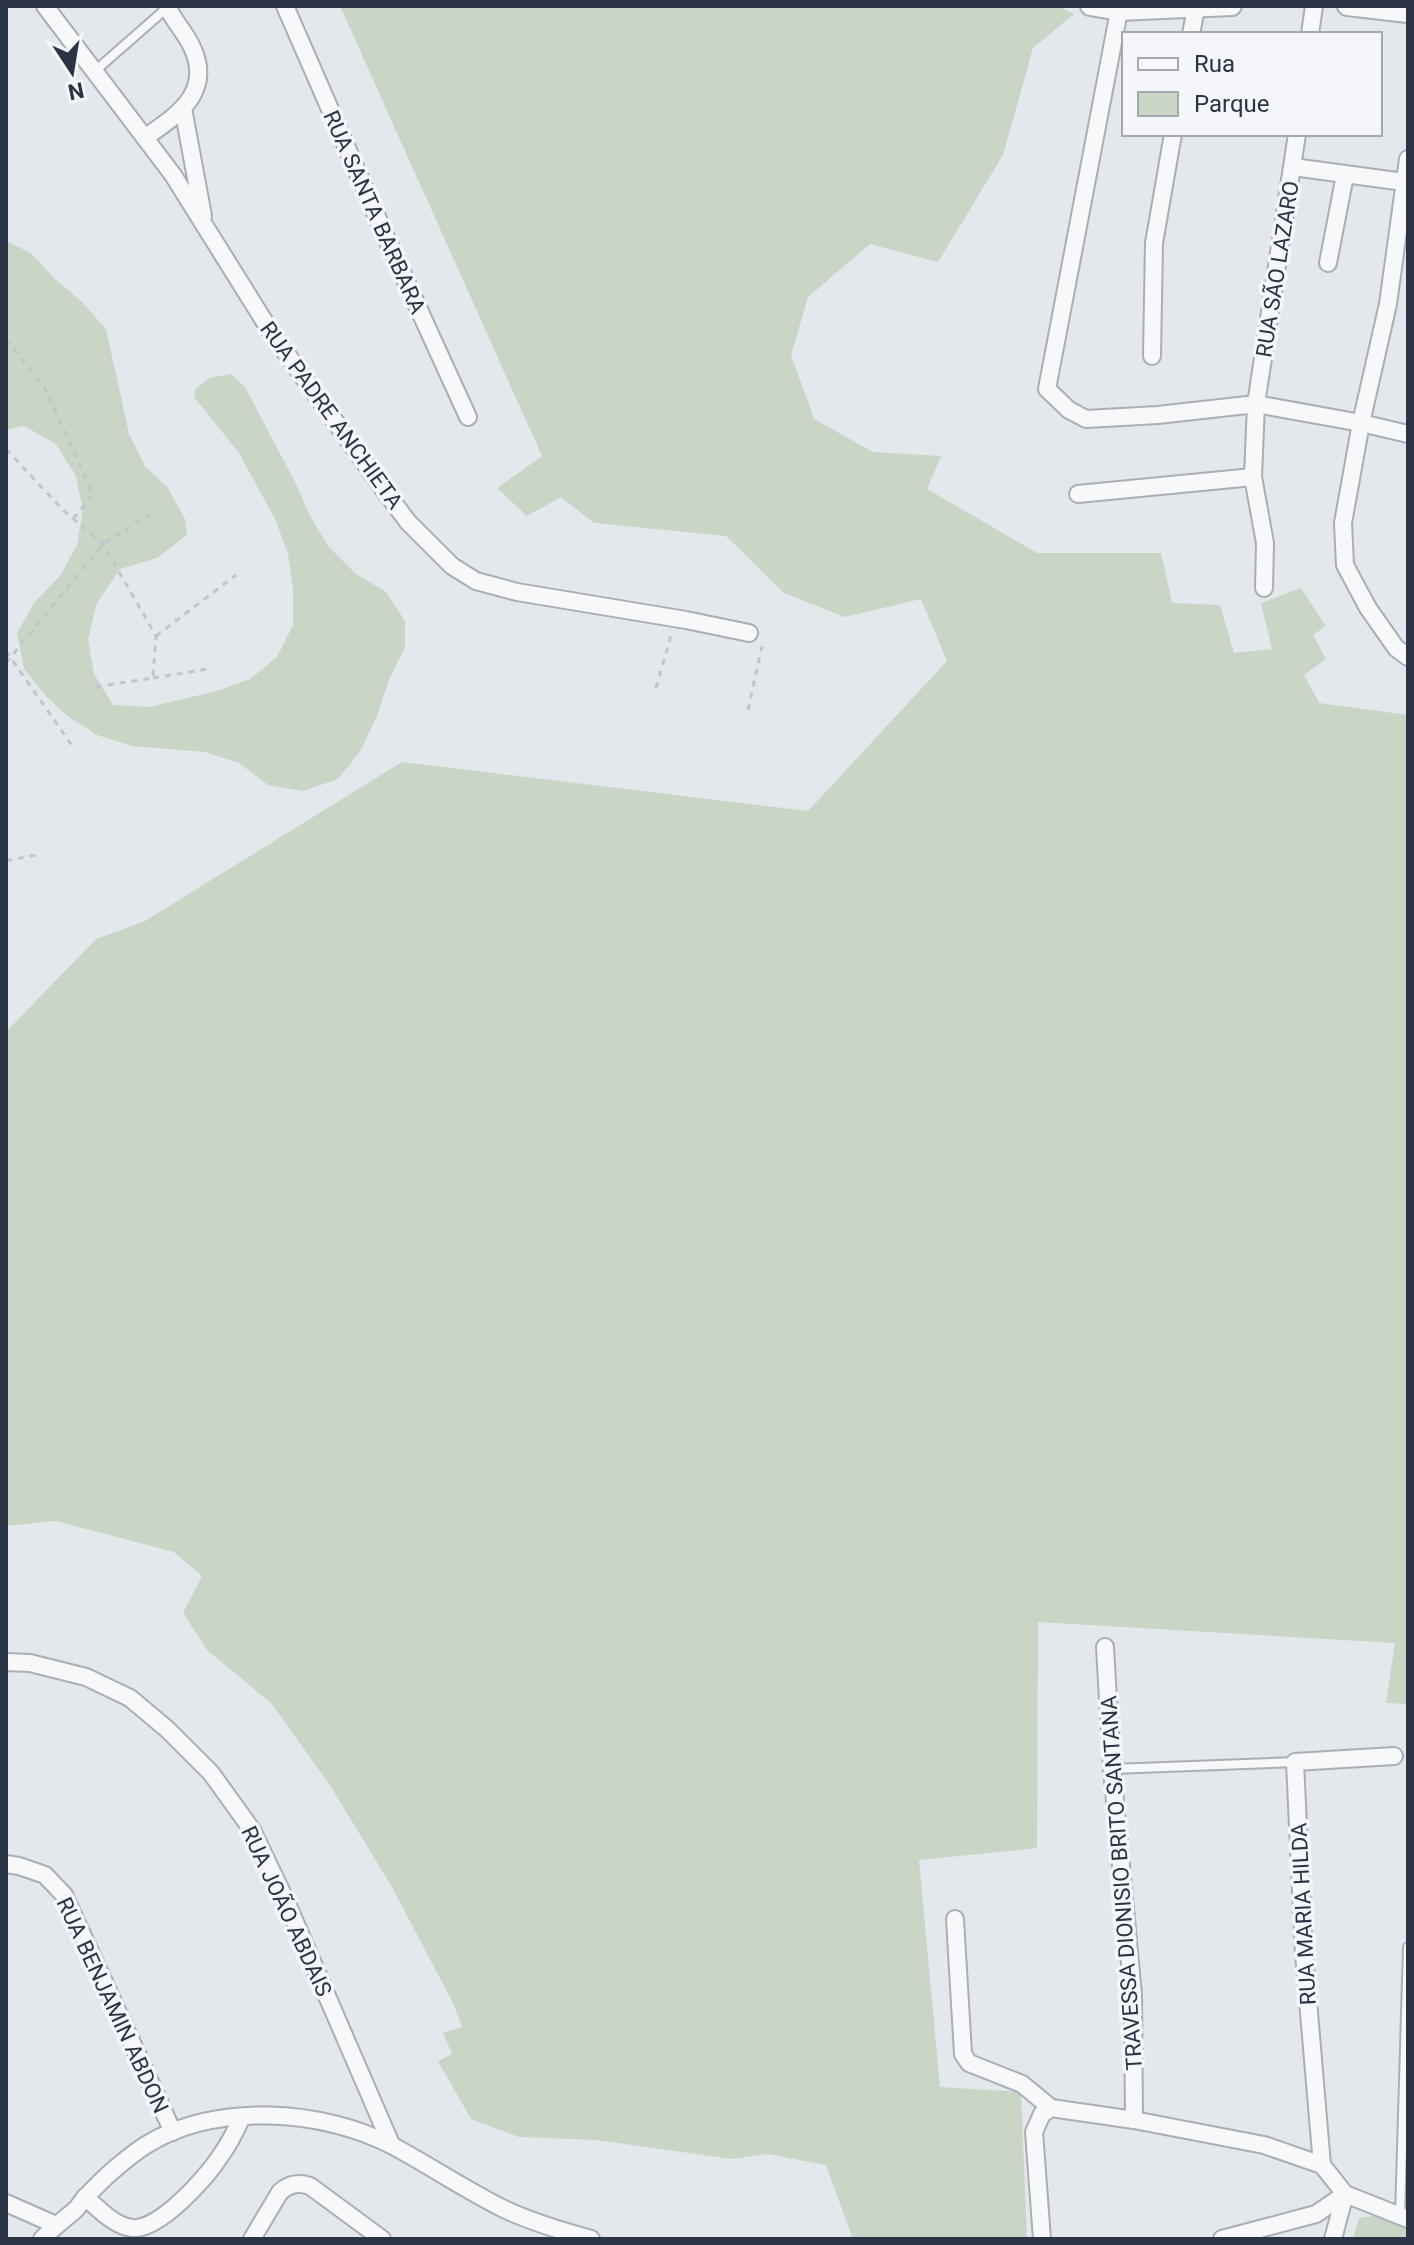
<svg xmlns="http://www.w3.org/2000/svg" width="1414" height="2245" viewBox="0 0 1414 2245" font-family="Roboto,sans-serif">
  <rect width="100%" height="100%" fill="#e4e7ec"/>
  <g fill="#c9d6c5">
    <path d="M340 6H1057L1074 14 1033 48 1003 155 938 262 870 244 808 297 791 355 814 419 873 452 941 456 927 489 1037 553H1161L1172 603 1220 605 1234 653 1272 649 1261 603 1301 588 1326 626 1313 635 1326 659 1304 675 1319 703 1408 715V1704L1386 1703 1395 1643 1038 1622 1037 1848 919 1860 940 2087 1021 2092 1027 2239H853L826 2165 768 2154 732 2159 596 2140 519 2137 471 2119 438 2061 452 2054 443 2033 462 2027 453 2003 392 1887 331 1787 271 1703 207 1650 183 1613 202 1576 174 1552 56 1521 6 1526V1032L96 939 145 921 402 762 808 811 947 661 921 599 845 617 784 593 726 536 594 523 561 497 527 516 497 488 542 456Z"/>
    <path d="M6 241 31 253 55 279 82 302 106 329 129 434 145 466 168 488 185 519 187 535 157 558 120 569 97 603 88 639 94 674 113 705 149 707 217 691 250 679 277 657 293 625V589L288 554 275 519 239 453 194 397 195 389 210 378 231 374 245 387 295 482 310 516 329 547 356 574 386 592 405 621V647L389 680 377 715 361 750 338 779 303 791 268 785 239 763 205 752 132 746 97 735 66 715 47 697 24 669 17 633 34 603 60 576 77 545 83 510 76 476 56 444 24 426 6 430Z"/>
    <path d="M1379 2215 1408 2226V2239H1353L1359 2218Z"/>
  </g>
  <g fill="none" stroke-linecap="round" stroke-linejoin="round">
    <defs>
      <g id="service">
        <path d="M95 71 168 7"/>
        <path d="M1112 1769 1295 1762"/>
        <path d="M1400 2216 1408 1947"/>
      </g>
      <g id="minor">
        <path d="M45 6 173 175 271 332 382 487 408 522 452 566 476 581 517 592 686 620 749 633"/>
        <path d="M285 6 384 233 468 417"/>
        <path d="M1119 11 1047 389 1069 410 1086 419 1158 415 1256 404 1361 423 1408 434"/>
        <path d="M1191 34 1196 8"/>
        <path d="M1310 34 1314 6"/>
        <path d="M183 108 203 216"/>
        <path d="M146 137C179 114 214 91 191 45 184 31 173 20 167 6"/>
        <path d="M1408 159 1388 304 1361 423 1343 523 1345 565 1368 608 1396 648 1408 657"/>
        <path d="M1293 167 1404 182"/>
        <path d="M1328 263 1345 175"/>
        <path d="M1152 356 1154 243 1173 134"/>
        <path d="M1078 494 1253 477"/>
        <path d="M1264 588 1265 543 1253 477 1256 404 1297 134"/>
        <path d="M1105 1647 1112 1769 1133 1995 1134 2120"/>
        <path d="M6 1662 30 1663 86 1677 130 1698 167 1729 211 1773 252 1830 285 1899 391 2144"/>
        <path d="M6 1864 19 1866 45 1875 64 1895 173 2132"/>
        <path d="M955 1919 963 2054 969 2063 1022 2084 1051 2108"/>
        <path d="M1322 2165 1304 1954 1295 1762 1394 1756"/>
        <path d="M85 2197C98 2208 114 2226 132 2228 159 2231 207 2177 221 2155 230 2143 236 2130 242 2117"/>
        <path d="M6 2203 56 2225"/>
        <path d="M42 2239C52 2229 63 2220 74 2211 79 2207 81 2201 86 2197 102 2179 126 2158 146 2145 215 2102 323 2109 393 2146 430 2166 466 2190 504 2209 531 2222 562 2231 591 2239"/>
        <path d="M252 2239 280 2192C289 2184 298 2182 310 2186L382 2239"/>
        <path d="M1042 2239 1034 2132 1042 2114 1051 2108 1134 2120 1264 2145 1322 2165 1345 2194 1408 2219"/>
        <path d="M1222 2239 1316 2214 1345 2194"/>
        <path d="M1333 2239 1345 2194"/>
      </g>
      <g id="tertiary">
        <path d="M1090 6 1119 11 1232 6"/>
        <path d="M1347 6 1408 13"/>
      </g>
    </defs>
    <use href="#service" stroke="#a9aeb7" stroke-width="12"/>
    <use href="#minor" stroke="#a9aeb7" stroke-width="20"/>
    <use href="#tertiary" stroke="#a9aeb7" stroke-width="22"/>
    <g stroke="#c2c5cb" stroke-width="3" stroke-dasharray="6 6" stroke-linecap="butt">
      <path d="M6 340 45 388 93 495 73 519"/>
      <path d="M6 449 64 511 103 544 156 636 153 678 94 687"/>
      <path d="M156 636 236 575"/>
      <path d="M6 651 73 747"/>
      <path d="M6 663 103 544 154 512"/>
      <path d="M153 678 208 669"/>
      <path d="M656 688 671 635"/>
      <path d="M748 710 762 646"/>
      <path d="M6 861 41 854"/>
    </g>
    <use href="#service" stroke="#f7f8fa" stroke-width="8"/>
    <use href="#minor" stroke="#f7f8fa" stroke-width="16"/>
    <use href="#tertiary" stroke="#f7f8fa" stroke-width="18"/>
  </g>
  <g text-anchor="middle" stroke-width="7" stroke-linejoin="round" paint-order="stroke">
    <g font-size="22" fill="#2b3445" stroke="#f4f6f9">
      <text transform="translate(375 212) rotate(66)" y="8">RUA SANTA BARBARA</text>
      <text transform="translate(1277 269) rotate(-81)" y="8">RUA SÃO LAZARO</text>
      <text transform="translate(332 415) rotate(54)" y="8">RUA PADRE ANCHIETA</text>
      <text transform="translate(1121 1883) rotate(-94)" y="8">TRAVESSA DIONISIO BRITO SANTANA</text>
      <text transform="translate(287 1911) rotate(65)" y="8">RUA JOÃO ABDAIS</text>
      <text transform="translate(1303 1914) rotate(-93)" y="8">RUA MARIA HILDA</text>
      <text transform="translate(113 2005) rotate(65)" y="8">RUA BENJAMIN ABDON</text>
    </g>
  </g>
  <rect width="1414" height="2245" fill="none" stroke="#2b3445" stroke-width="16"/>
  <rect x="1122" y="32" width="260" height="104" fill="#f4f6f9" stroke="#a4a8b1" stroke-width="2"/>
  <rect x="1138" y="58" width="40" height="12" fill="#f7f8fa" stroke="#a4a8b1" stroke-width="2"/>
  <text x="1194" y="72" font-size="24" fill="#2b3445">Rua</text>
  <rect x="1138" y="92" width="40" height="24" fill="#c9d6c5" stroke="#a4a8b1" stroke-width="2"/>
  <text x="1194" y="112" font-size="24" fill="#2b3445">Parque</text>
  <g transform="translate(72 72) rotate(168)" stroke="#f4f6f9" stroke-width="6" paint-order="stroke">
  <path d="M0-6L14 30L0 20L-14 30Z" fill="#2b3445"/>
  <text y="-12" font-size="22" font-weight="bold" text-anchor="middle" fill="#2b3445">N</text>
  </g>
</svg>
